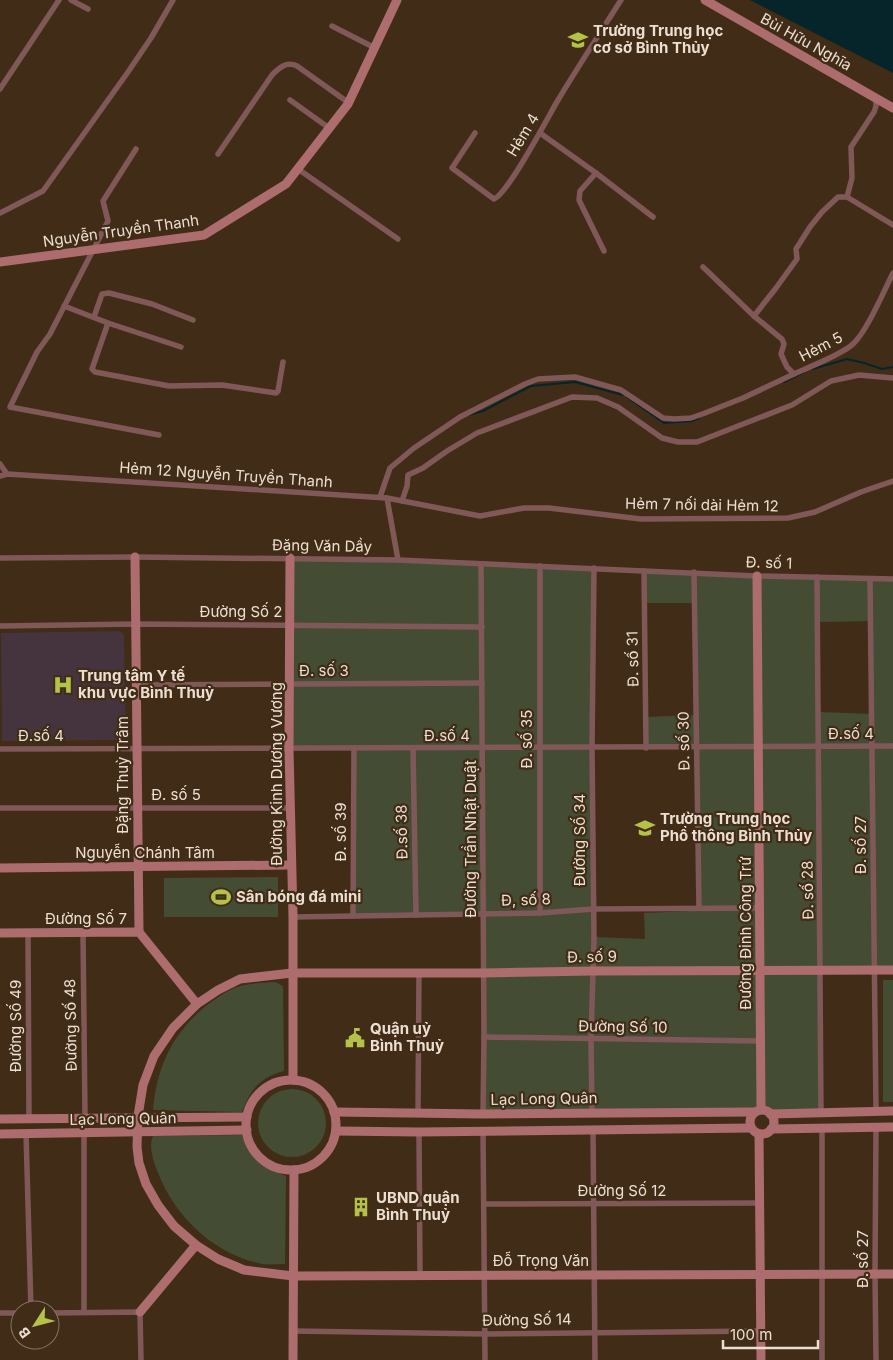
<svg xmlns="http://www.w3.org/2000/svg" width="893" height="1360" viewBox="0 0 893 1360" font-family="Inter,sans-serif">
  <rect width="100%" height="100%" fill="#412d17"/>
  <path fill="#45343e" d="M120 631 124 635 126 736 121 740 2 741 1 633Z"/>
  <g fill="#444d34" fill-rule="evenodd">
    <path d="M290 558 594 568V937L645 939 644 913 738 909 699 908 697 747 646 748V717L696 715 694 603H645L644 571 893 579V970H821V1112L770 1114 767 1110H761L483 1114 484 914H355L356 749H289ZM871 621 872 714 819 712 818 622Z"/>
    <path d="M278 877V917H164V878Z"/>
    <rect x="883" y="980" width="10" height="122"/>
    <path d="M275 982 283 986 284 1071C259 1078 251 1089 242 1112L153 1110C157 1065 174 1030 211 1002 219 997 228 990 237 987 249 983 263 983 275 982Z"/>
    <circle cx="292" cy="1123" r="34"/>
    <path d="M243 1135C252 1158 263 1167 286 1176L285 1264C278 1264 269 1265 262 1264 214 1254 176 1218 158 1173 154 1163 148 1147 153 1136Z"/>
  </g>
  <path fill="#06252b" d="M750 0H893V73Z"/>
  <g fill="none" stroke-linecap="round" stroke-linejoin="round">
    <g stroke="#06252b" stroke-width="2">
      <path d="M813 369 847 359 864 363 882 369 893 367"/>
      <path d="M784 382 804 372"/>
      <path d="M627 397 664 423 692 421 699 418"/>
      <path d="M469 415 483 411 531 386 575 382 623 395"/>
    </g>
    <g stroke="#815858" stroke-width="5.5">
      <path d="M71 0 88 9"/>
      <path d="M332 26 375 48"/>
      <path d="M0 89 59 0"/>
      <path d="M876 97V106L874 112 851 147 852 178 847 197 893 225"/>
      <path d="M290 100 329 128"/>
      <path d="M475 133 452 168 494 199C508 194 548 117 558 100 578 67 600 33 621 0"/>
      <path d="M540 133 596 173 580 191 579 200 604 251"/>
      <path d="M136 149 103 201 108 221 50 334 37 352 10 407 159 435"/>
      <path d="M218 154 272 75C279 68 286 61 297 66L349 103"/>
      <path d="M298 169 398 239"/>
      <path d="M596 173 653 217"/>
      <path d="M0 213 43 191 128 72 151 38 173 0"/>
      <path d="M703 267 754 316 782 339 784 344 781 354 787 367 794 374C809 367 843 354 853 344 867 331 884 291 893 273"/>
      <path d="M64 306 108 323 92 369 95 372 169 386 222 385 276 393 278 391 283 362"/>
      <path d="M754 316 776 288 797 259 796 249 810 227 822 212 838 197H847"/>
      <path d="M94 317 102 294 109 293 152 304 193 320"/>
      <path d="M108 323 181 347"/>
      <path d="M0 464 7 474"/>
      <path d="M0 476 7 474 387 498 398 560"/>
      <path d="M380 497 390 468 414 448 460 417 525 384 538 379 575 377 596 383 621 390 663 418 674 419 691 418 705 413 743 398 794 374"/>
      <path d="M387 498 480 516 524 508H549L641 519 788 518 815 512 861 492 893 481"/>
      <path d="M402 501 407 486 408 475 423 468 447 451 477 433 572 397 597 398 618 407 662 438 678 442H697L792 405 831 381 859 375 893 378"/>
      <path d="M0 558 135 557 398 560 757 576 893 579"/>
      <path d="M481 564 484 1037 483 1114"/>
      <path d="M540 566V913"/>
      <path d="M644 571 646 748"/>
      <path d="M694 572 699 908"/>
      <path d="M817 577 821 1112"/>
      <path d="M870 579 876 1111"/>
      <path d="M0 626 136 624 482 627"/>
      <path d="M136 685 482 683"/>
      <path d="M413 748 416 915"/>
      <path d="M0 749 893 746"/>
      <path d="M0 808H291"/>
      <path d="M353 916 354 748"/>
      <path d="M293 917 540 913 593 909 759 908"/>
      <path d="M83 932 85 1117"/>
      <path d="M28 933 29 1118"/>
      <path d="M484 1037 760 1041"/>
      <path d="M592 1112 591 1039 594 937 592 747 594 568"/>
      <path d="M418 1113 419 972"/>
      <path d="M876 1127 875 1274 876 1360"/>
      <path d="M822 1128V1360"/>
      <path d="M593 1129 595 1360"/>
      <path d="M483 1130 485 1360"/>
      <path d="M419 1132 420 1275"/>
      <path d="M26 1133 31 1310"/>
      <path d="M84 1133V1312"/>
      <path d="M484 1204 760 1203"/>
      <path d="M0 1313H20"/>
      <path d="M50 1313 140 1312 141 1360"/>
      <path d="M293 1331 485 1334 760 1331"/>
    </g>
    <g stroke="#ad6c6d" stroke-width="9">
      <path d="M705 0 893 108"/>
      <path d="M0 262 204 235 286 184 348 104 397 0"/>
      <path d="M135 557 139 932"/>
      <path d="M290 558 289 749 293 917V1080"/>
      <path d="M757 576 761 1110"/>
      <path d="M0 868 291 865"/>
      <path d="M0 933 139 932 197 1004"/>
      <path d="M893 970 592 971 484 973H292L240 979 218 990 197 1004 173 1028 154 1056 143 1085 138 1116 137 1147 139 1163 146 1184 158 1205 174 1226 196 1245 218 1259 244 1270 293 1276 893 1274"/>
      <circle cx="291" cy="1125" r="45"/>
      <circle cx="762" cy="1122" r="12"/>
      <path d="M334 1112 483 1114 755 1112"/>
      <path d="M770 1114 893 1111"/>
      <path d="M0 1119 247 1117"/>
      <path d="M771 1129 893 1127"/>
      <path d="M336 1131 419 1132 751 1128"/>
      <path d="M0 1134 247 1130"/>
      <path d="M759 1134 761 1360"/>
      <path d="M140 1312 196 1245"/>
      <path d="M293 1360 294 1170"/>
    </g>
  </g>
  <defs>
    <symbol id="school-bare" viewBox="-9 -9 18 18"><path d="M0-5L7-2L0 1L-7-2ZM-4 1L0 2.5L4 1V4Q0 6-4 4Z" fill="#b5c249" stroke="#412d17" stroke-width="2.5" paint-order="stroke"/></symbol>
    <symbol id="hospital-bare" viewBox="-9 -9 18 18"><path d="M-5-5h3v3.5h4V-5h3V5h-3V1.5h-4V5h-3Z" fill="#b5c249" stroke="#412d17" stroke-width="2.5" paint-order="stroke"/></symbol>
    <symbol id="stadium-bare" viewBox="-9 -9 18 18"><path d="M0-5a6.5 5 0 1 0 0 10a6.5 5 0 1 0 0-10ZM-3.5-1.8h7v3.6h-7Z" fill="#b5c249" stroke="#412d17" stroke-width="2.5" paint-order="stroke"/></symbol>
    <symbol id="civic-bare" viewBox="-9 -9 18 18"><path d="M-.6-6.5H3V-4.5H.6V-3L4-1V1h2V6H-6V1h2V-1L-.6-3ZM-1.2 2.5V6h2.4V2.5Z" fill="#b5c249" stroke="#412d17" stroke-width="2.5" paint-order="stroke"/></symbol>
    <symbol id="building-bare" viewBox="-9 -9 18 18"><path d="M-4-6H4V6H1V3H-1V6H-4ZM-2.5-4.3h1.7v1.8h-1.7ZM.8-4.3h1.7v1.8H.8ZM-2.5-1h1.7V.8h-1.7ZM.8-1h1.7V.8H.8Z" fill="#b5c249" stroke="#412d17" stroke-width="2.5" paint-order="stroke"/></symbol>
  </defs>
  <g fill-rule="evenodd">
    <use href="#school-bare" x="564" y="26" width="28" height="28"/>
    <use href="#hospital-bare" x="49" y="671" width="28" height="28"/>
    <use href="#school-bare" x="631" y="814" width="28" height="28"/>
    <use href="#stadium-bare" x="207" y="883" width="28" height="28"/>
    <use href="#civic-bare" x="341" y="1024" width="28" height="28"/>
    <use href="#building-bare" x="347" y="1193" width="28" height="28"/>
  </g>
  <g text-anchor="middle" stroke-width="4.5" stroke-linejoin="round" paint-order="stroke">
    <g font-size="15" font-weight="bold" fill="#ecdfd2" stroke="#412d17" text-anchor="start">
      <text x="593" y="36">Trường Trung học<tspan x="593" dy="17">cơ sở Bình Thủy</tspan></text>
      <text x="78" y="681">Trung tâm Y tế<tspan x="78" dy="17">khu vực Bình Thuỷ</tspan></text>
      <text x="660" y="824">Trường Trung học<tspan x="660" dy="17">Phổ thông Bình Thủy</tspan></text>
      <text x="236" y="902">Sân bóng đá mini</text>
      <text x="370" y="1034">Quận uỷ<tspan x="370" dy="17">Bình Thuỷ</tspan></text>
      <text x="376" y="1203">UBND quận<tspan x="376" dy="17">Bình Thuỷ</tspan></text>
    </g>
    <g font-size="15" fill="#ecdfd2" stroke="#412d17">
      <text transform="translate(806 42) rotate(29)" y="5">Bùi Hữu Nghĩa</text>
      <text transform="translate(523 135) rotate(-59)" y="5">Hẻm 4</text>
      <text transform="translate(121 231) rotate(-8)" y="5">Nguyễn Truyền Thanh</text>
      <text transform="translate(821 347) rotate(-27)" y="5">Hẻm 5</text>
      <text transform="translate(226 475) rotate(4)" y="5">Hẻm 12 Nguyễn Truyền Thanh</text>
      <text transform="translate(702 505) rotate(1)" y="5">Hẻm 7 nối dài Hẻm 12</text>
      <text transform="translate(322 546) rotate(1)" y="5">Đặng Văn Dầy</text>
      <text transform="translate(769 563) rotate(2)" y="5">Đ. số 1</text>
      <text x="241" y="617">Đường Số 2</text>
      <text transform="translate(633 659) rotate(-91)" y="5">Đ. số 31</text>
      <text x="324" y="676">Đ. số 3</text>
      <text x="851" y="739">Đ.số 4</text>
      <text x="41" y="741">Đ.số 4</text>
      <text x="447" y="741">Đ.số 4</text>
      <text transform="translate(527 739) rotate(-90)" y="5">Đ. số 35</text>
      <text transform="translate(684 741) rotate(-91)" y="5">Đ. số 30</text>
      <text transform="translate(277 774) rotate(-90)" y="5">Đường Kinh Dương Vương</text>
      <text transform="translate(123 775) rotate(-90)" y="5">Đặng Thuỳ Trâm</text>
      <text x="176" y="800">Đ. số 5</text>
      <text transform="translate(341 832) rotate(-90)" y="5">Đ. số 39</text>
      <text transform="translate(402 832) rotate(-91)" y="5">Đ.số 38</text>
      <text transform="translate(471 839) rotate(-90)" y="5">Đường Trần Nhật Duật</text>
      <text transform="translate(580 840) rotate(-90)" y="5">Đường Số 34</text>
      <text transform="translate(861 845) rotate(-90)" y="5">Đ. số 27</text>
      <text x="145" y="858">Nguyễn Chánh Tâm</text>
      <text transform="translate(808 890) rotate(-91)" y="5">Đ. số 28</text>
      <text transform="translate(526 900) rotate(-2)" y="5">Đ, số 8</text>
      <text x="86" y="924">Đường Số 7</text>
      <text transform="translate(746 933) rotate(-90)" y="5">Đường Đinh Công Trứ</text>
      <text transform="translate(592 957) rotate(-1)" y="5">Đ. số 9</text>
      <text transform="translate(71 1025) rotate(-91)" y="5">Đường Số 48</text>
      <text transform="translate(16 1026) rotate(-90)" y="5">Đường Số 49</text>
      <text transform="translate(623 1027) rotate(1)" y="5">Đường Số 10</text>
      <text transform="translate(544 1099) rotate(-1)" y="5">Lạc Long Quân</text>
      <text transform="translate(123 1119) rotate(-1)" y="5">Lạc Long Quân</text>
      <text x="622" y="1196">Đường Số 12</text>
      <text transform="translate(863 1259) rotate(-90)" y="5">Đ. số 27</text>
      <text x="541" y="1266">Đỗ Trọng Văn</text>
      <text transform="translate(527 1320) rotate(-1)" y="5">Đường Số 14</text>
    </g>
  </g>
  <g transform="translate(35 1325) rotate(234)"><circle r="24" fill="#412d17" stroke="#857462"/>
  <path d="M0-4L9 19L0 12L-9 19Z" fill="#b5c249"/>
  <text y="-8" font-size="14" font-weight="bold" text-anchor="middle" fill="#ecdfd2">B</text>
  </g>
  <path d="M723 1340v8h95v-8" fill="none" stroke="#ecdfd2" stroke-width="2.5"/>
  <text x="730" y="1340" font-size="15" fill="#ecdfd2" stroke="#412d17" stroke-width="4" paint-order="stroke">100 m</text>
</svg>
